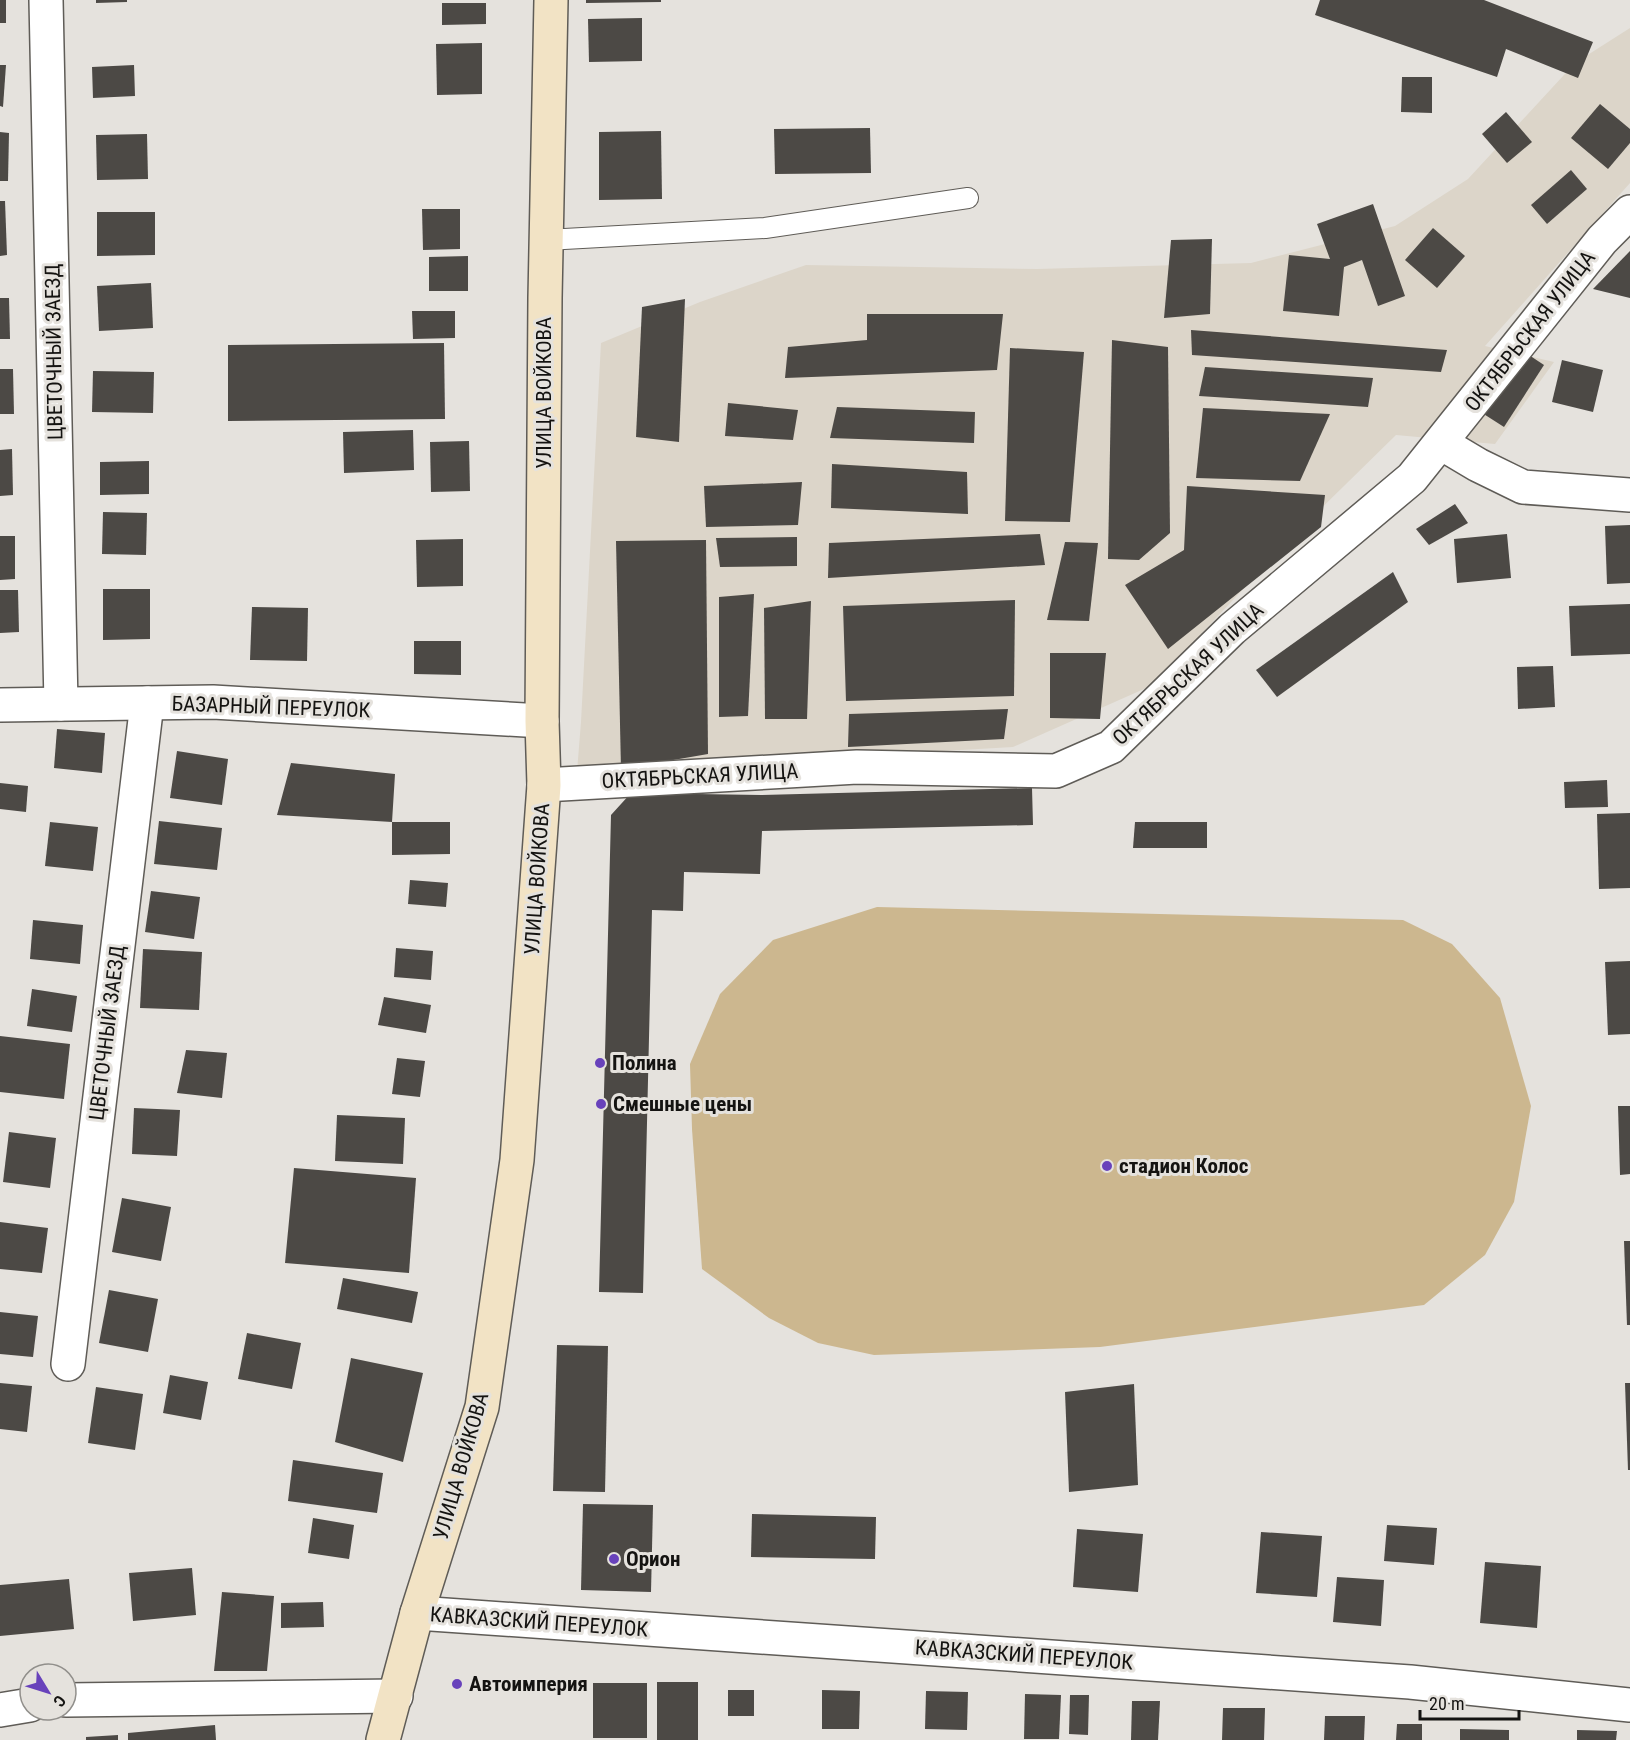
<svg xmlns="http://www.w3.org/2000/svg" width="1630" height="1740" viewBox="0 0 1630 1740" font-family="'Roboto Condensed',sans-serif">
  <rect width="100%" height="100%" fill="#e5e2dd"/>
  <path fill="#dcd5c9" d="M1630 28V183L1485 346 1554 362 1495 444 1396 435 1294 535 1153 685 1013 747 577 772 581 722 601 343 700 302 806 265 1037 269 1251 263 1395 226 1468 179 1575 63Z"/>
  <path fill="#ccb78f" d="M877 907 1403 920 1452 944 1500 998 1531 1106 1514 1202 1485 1255 1424 1305 1100 1347 874 1355 818 1343 769 1318 702 1269 692 1129 690 1064 720 994 773 940Z"/>
  <g fill="#4c4945">
    <rect x="0" y="0" width="6" height="23"/>
    <path d="M96 0H127V2L96 3Z"/>
    <path d="M586 0H661V2L586 3Z"/>
    <path d="M1320 0H1484L1593 42 1578 78 1506 49 1497 77 1315 15Z"/>
    <path d="M442 3H486V24L442 25Z"/>
    <path d="M642 18V61L589 62 588 19Z"/>
    <path d="M482 43V94L437 95 436 44Z"/>
    <path d="M0 65H6L3 107 0 106Z"/>
    <path d="M134 65 135 96 93 98 92 67Z"/>
    <path d="M1402 77H1432V113L1401 112Z"/>
    <path d="M1600 104 1630 129V143L1608 169 1571 138Z"/>
    <path d="M1506 112 1532 142 1507 163 1482 134Z"/>
    <path d="M870 128 871 173 775 174 774 129Z"/>
    <path d="M661 131 662 199 599 200V132Z"/>
    <path d="M0 132 9 133 8 181H0Z"/>
    <path d="M147 134 148 179 97 180 96 135Z"/>
    <path d="M1571 170 1587 189 1547 224 1531 205Z"/>
    <path d="M0 201H5L7 255 0 256Z"/>
    <path d="M1373 204 1405 296 1378 306 1362 260 1344 267 1339 316 1283 311 1289 255 1330 259 1317 224Z"/>
    <path d="M422 209H460V249L423 250Z"/>
    <path d="M97 212H155V255L97 256Z"/>
    <path d="M1433 228 1465 256 1437 288 1405 260Z"/>
    <path d="M1212 239 1210 314 1164 318 1171 240Z"/>
    <path d="M1630 251V298L1593 289Z"/>
    <path d="M468 256V291H429V257Z"/>
    <path d="M151 283 153 328 99 331 97 286Z"/>
    <path d="M0 298H9L10 339H0Z"/>
    <path d="M685 299 679 442 636 437 642 307Z"/>
    <path d="M412 311H455V338L413 339Z"/>
    <path d="M867 314H1003L997 370 785 378 788 347 867 340Z"/>
    <path d="M1191 330 1447 350 1441 372 1192 355Z"/>
    <path d="M1112 340 1168 347 1170 533 1139 560 1108 559Z"/>
    <path d="M444 343 445 419 228 421V345Z"/>
    <path d="M1010 348 1084 352 1070 522 1005 521Z"/>
    <path d="M1520 349 1544 365 1504 427 1479 411Z"/>
    <path d="M1562 360 1603 370 1593 412 1552 402Z"/>
    <path d="M1205 367 1373 378 1368 407 1199 396Z"/>
    <path d="M0 369H13L14 414H0Z"/>
    <path d="M93 371 154 372 153 413 92 412Z"/>
    <path d="M728 403 798 410 793 440 725 436Z"/>
    <path d="M837 407 975 412 974 443 830 438Z"/>
    <path d="M1203 408 1330 414 1300 481 1196 478Z"/>
    <path d="M413 430 414 470 344 473 343 432Z"/>
    <path d="M469 441 470 491 431 492 430 442Z"/>
    <path d="M12 449 13 495 0 496V450Z"/>
    <path d="M149 461V494L100 495V462Z"/>
    <path d="M832 464 967 472 968 514 831 508Z"/>
    <path d="M802 482 798 525 706 527 704 486Z"/>
    <path d="M1187 486 1325 495 1321 527 1168 649 1125 585 1184 550Z"/>
    <path d="M1455 504 1468 523 1429 545 1416 529Z"/>
    <path d="M103 512 147 513 146 555 102 554Z"/>
    <path d="M1630 525V583L1607 584 1605 526Z"/>
    <path d="M1040 534 1045 565 828 578 829 543Z"/>
    <path d="M1507 534 1511 578 1457 583 1454 539Z"/>
    <path d="M0 536H15V579L0 580Z"/>
    <path d="M797 537V566L720 567 716 538Z"/>
    <path d="M463 539V586L417 587 416 540Z"/>
    <path d="M706 540 708 754 621 769 616 541Z"/>
    <path d="M1065 542 1098 543 1089 621 1047 620Z"/>
    <path d="M1393 572 1408 602 1277 697 1256 670Z"/>
    <path d="M103 589H150V639L103 640Z"/>
    <path d="M0 590H18L19 632 0 633Z"/>
    <path d="M754 594 748 716 719 717V597Z"/>
    <path d="M1015 600 1014 696 846 701 843 606Z"/>
    <path d="M811 601 807 719H765L764 608Z"/>
    <path d="M1630 604V654L1571 656 1569 606Z"/>
    <path d="M252 607 308 608 307 661 250 660Z"/>
    <path d="M414 641H461V675L414 674Z"/>
    <path d="M1050 653H1106L1100 719 1050 718Z"/>
    <path d="M1553 666 1555 707 1518 709 1517 667Z"/>
    <path d="M1008 709 1004 739 848 747 849 714Z"/>
    <path d="M57 729 105 733 102 773 54 768Z"/>
    <path d="M177 751 228 759 222 805 170 798Z"/>
    <path d="M291 763 395 774 392 822H450V854L392 855V822L277 815Z"/>
    <path d="M1607 780 1608 807 1565 808 1564 782Z"/>
    <path d="M0 783 28 786 26 812 0 809Z"/>
    <path d="M1032 788 1033 825 762 831 760 874 684 872 683 911 652 910 643 1293 599 1292 611 815 631 793 761 795Z"/>
    <path d="M1630 813V888L1599 889 1597 814Z"/>
    <path d="M159 821 222 828 217 870 154 864Z"/>
    <path d="M50 822 98 827 93 871 45 866Z"/>
    <path d="M1135 822H1207V848H1133Z"/>
    <path d="M410 880 448 883 446 907 408 904Z"/>
    <path d="M151 891 200 897 194 939 145 932Z"/>
    <path d="M33 920 83 925 80 964 30 959Z"/>
    <path d="M396 948 433 951 431 980 394 977Z"/>
    <path d="M143 949 202 952 199 1010 140 1008Z"/>
    <path d="M1630 961V1034L1608 1035 1605 962Z"/>
    <path d="M32 989 77 996 72 1032 27 1026Z"/>
    <path d="M384 997 431 1005 426 1033 378 1025Z"/>
    <path d="M0 1036 70 1044 64 1099 0 1092Z"/>
    <path d="M186 1050 227 1053 222 1098 177 1093Z"/>
    <path d="M397 1058 425 1061 420 1097 392 1094Z"/>
    <path d="M1618 1106H1630V1174L1620 1175Z"/>
    <path d="M134 1108 180 1110 177 1156 132 1154Z"/>
    <path d="M337 1115 405 1118 403 1164 335 1161Z"/>
    <path d="M9 1132 56 1138 50 1188 3 1182Z"/>
    <path d="M294 1168 416 1178 409 1273 285 1263Z"/>
    <path d="M122 1198 171 1207 161 1261 112 1252Z"/>
    <path d="M0 1222 48 1228 42 1273 0 1269Z"/>
    <path d="M1624 1241H1630V1325H1627Z"/>
    <path d="M343 1278 418 1292 412 1323 337 1309Z"/>
    <path d="M109 1290 158 1299 148 1352 99 1343Z"/>
    <path d="M0 1312 38 1316 33 1357 0 1354Z"/>
    <path d="M247 1333 301 1343 292 1389 238 1379Z"/>
    <path d="M557 1345 608 1346 605 1492 553 1491Z"/>
    <path d="M351 1358 423 1373 403 1462 335 1442Z"/>
    <path d="M170 1375 208 1382 201 1420 163 1413Z"/>
    <path d="M0 1383 32 1386 27 1432 0 1429Z"/>
    <path d="M1625 1383H1630V1470H1628Z"/>
    <path d="M1134 1384 1138 1485 1069 1492 1065 1392Z"/>
    <path d="M96 1387 143 1394 135 1450 88 1443Z"/>
    <path d="M293 1460 383 1473 377 1513 288 1501Z"/>
    <path d="M583 1504 653 1505 651 1592 581 1590Z"/>
    <path d="M752 1514 876 1517 875 1559 751 1557Z"/>
    <path d="M313 1518 354 1525 349 1559 308 1553Z"/>
    <path d="M1387 1525 1437 1528 1434 1565 1384 1561Z"/>
    <path d="M1077 1529 1143 1534 1138 1592 1073 1587Z"/>
    <path d="M1261 1532 1322 1536 1317 1597 1256 1593Z"/>
    <path d="M1485 1562 1541 1566 1537 1628 1480 1623Z"/>
    <path d="M192 1568 196 1615 133 1621 129 1573Z"/>
    <path d="M1337 1577 1384 1580 1381 1626 1333 1622Z"/>
    <path d="M69 1579 74 1629 0 1636V1585Z"/>
    <path d="M222 1592 274 1596 267 1671H214Z"/>
    <path d="M323 1602 324 1627 281 1628V1603Z"/>
    <rect x="657" y="1682" width="41" height="58"/>
    <rect x="593" y="1683" width="54" height="55"/>
    <rect x="728" y="1690" width="26" height="26"/>
    <path d="M822 1690 860 1691 859 1729H822Z"/>
    <path d="M926 1691 968 1692 967 1730 925 1729Z"/>
    <path d="M1025 1694 1061 1695 1059 1739H1024Z"/>
    <path d="M1070 1695H1089L1088 1735 1069 1734Z"/>
    <path d="M1132 1701H1160L1158 1740H1131Z"/>
    <path d="M1223 1708H1265L1264 1740H1222Z"/>
    <path d="M1325 1716H1365L1364 1740H1324Z"/>
    <path d="M1397 1724H1422V1740H1396Z"/>
    <path d="M215 1725 216 1740H128V1733Z"/>
    <path d="M1460 1729 1509 1730V1740H1460Z"/>
    <path d="M1577 1730 1617 1731 1616 1740H1577Z"/>
    <path d="M118 1735V1740H86V1737Z"/>
  </g>
  <g fill="none" stroke-linecap="round" stroke-linejoin="round">
    <defs>
      <path id="lane" d="M546 240 765 228 968 198"/>
      <g id="street">
        <path d="M46 0 61 704"/>
        <path d="M1441 443 1478 465 1523 487 1630 495"/>
        <path d="M0 705 213 702 542 721"/>
        <path d="M544 785 857 767 1056 771 1111 747 1232 629 1412 478 1602 240 1630 212"/>
        <path d="M68 1364 147 703"/>
        <path d="M417 1613 1410 1682 1630 1705"/>
        <path d="M66 1700 396 1696"/>
        <path d="M0 1710 30 1705"/>
      </g>
      <path id="secondary" d="M383 1740 417 1613 482 1407 517 1160 544 785 542 721 545 298 551 0"/>
    </defs>
    <use href="#lane" stroke="#5f5c57" stroke-width="22"/>
    <use href="#street" stroke="#5f5c57" stroke-width="36"/>
    <use href="#secondary" stroke="#5f5c57" stroke-width="36"/>
    <use href="#lane" stroke="#fff" stroke-width="20"/>
    <use href="#street" stroke="#fff" stroke-width="33"/>
    <use href="#secondary" stroke="#f2e3c5" stroke-width="33"/>
  </g>
  <g fill="#6842bb" stroke="#e5e2dd" stroke-width="2">
    <circle cx="600" cy="1063" r="6"/>
    <circle cx="601" cy="1104" r="6"/>
    <circle cx="1107" cy="1166" r="6"/>
    <circle cx="614" cy="1559" r="6"/>
    <circle cx="457" cy="1684" r="6"/>
  </g>
  <g text-anchor="middle" stroke-width="6" stroke-linejoin="round" paint-order="stroke">
    <g font-size="21" fill="#141311" stroke="#e5e2dd">
      <text transform="translate(1530 331) rotate(-52)" y="7">ОКТЯБРЬСКАЯ УЛИЦА</text>
      <text transform="translate(54 352) rotate(-91)" y="7">ЦВЕТОЧНЫЙ ЗАЕЗД</text>
      <text transform="translate(544 393) rotate(-90)" y="7">УЛИЦА ВОЙКОВА</text>
      <text transform="translate(1188 674) rotate(-43)" y="7">ОКТЯБРЬСКАЯ УЛИЦА</text>
      <text transform="translate(271 707) rotate(2)" y="7">БАЗАРНЫЙ ПЕРЕУЛОК</text>
      <text transform="translate(700 776) rotate(-3)" y="7">ОКТЯБРЬСКАЯ УЛИЦА</text>
      <text transform="translate(537 879) rotate(-86)" y="7">УЛИЦА ВОЙКОВА</text>
      <text transform="translate(107 1033) rotate(-83)" y="7">ЦВЕТОЧНЫЙ ЗАЕЗД</text>
      <text transform="translate(461 1466) rotate(-74)" y="7">УЛИЦА ВОЙКОВА</text>
      <text transform="translate(539 1622) rotate(4)" y="7">КАВКАЗСКИЙ ПЕРЕУЛОК</text>
      <text transform="translate(1024 1655) rotate(4)" y="7">КАВКАЗСКИЙ ПЕРЕУЛОК</text>
    </g>
    <g font-size="21" font-weight="bold" fill="#141311" stroke="#e5e2dd" text-anchor="start">
      <text x="612" y="1070">Полина</text>
      <text x="613" y="1111">Смешные цены</text>
      <text x="1119" y="1173">стадион Колос</text>
      <text x="626" y="1566">Орион</text>
      <text x="469" y="1691">Автоимперия</text>
    </g>
  </g>
  <g transform="translate(48 1692) rotate(128)"><circle r="28" fill="#e5e2dd" stroke="#918f8b" stroke-width="1.5"/>
  <path d="M0-4.5L10 22L0 15L-10 22Z" fill="#6842bb"/>
  <text y="-9" font-size="16" font-weight="bold" text-anchor="middle" fill="#141311">С</text>
  </g>
  <path d="M1420 1710v9h99v-9" fill="none" stroke="#141311" stroke-width="3"/>
  <text x="1429" y="1710" font-size="18" fill="#141311" stroke="#e5e2dd" stroke-width="4.5" paint-order="stroke">20 m</text>
</svg>
